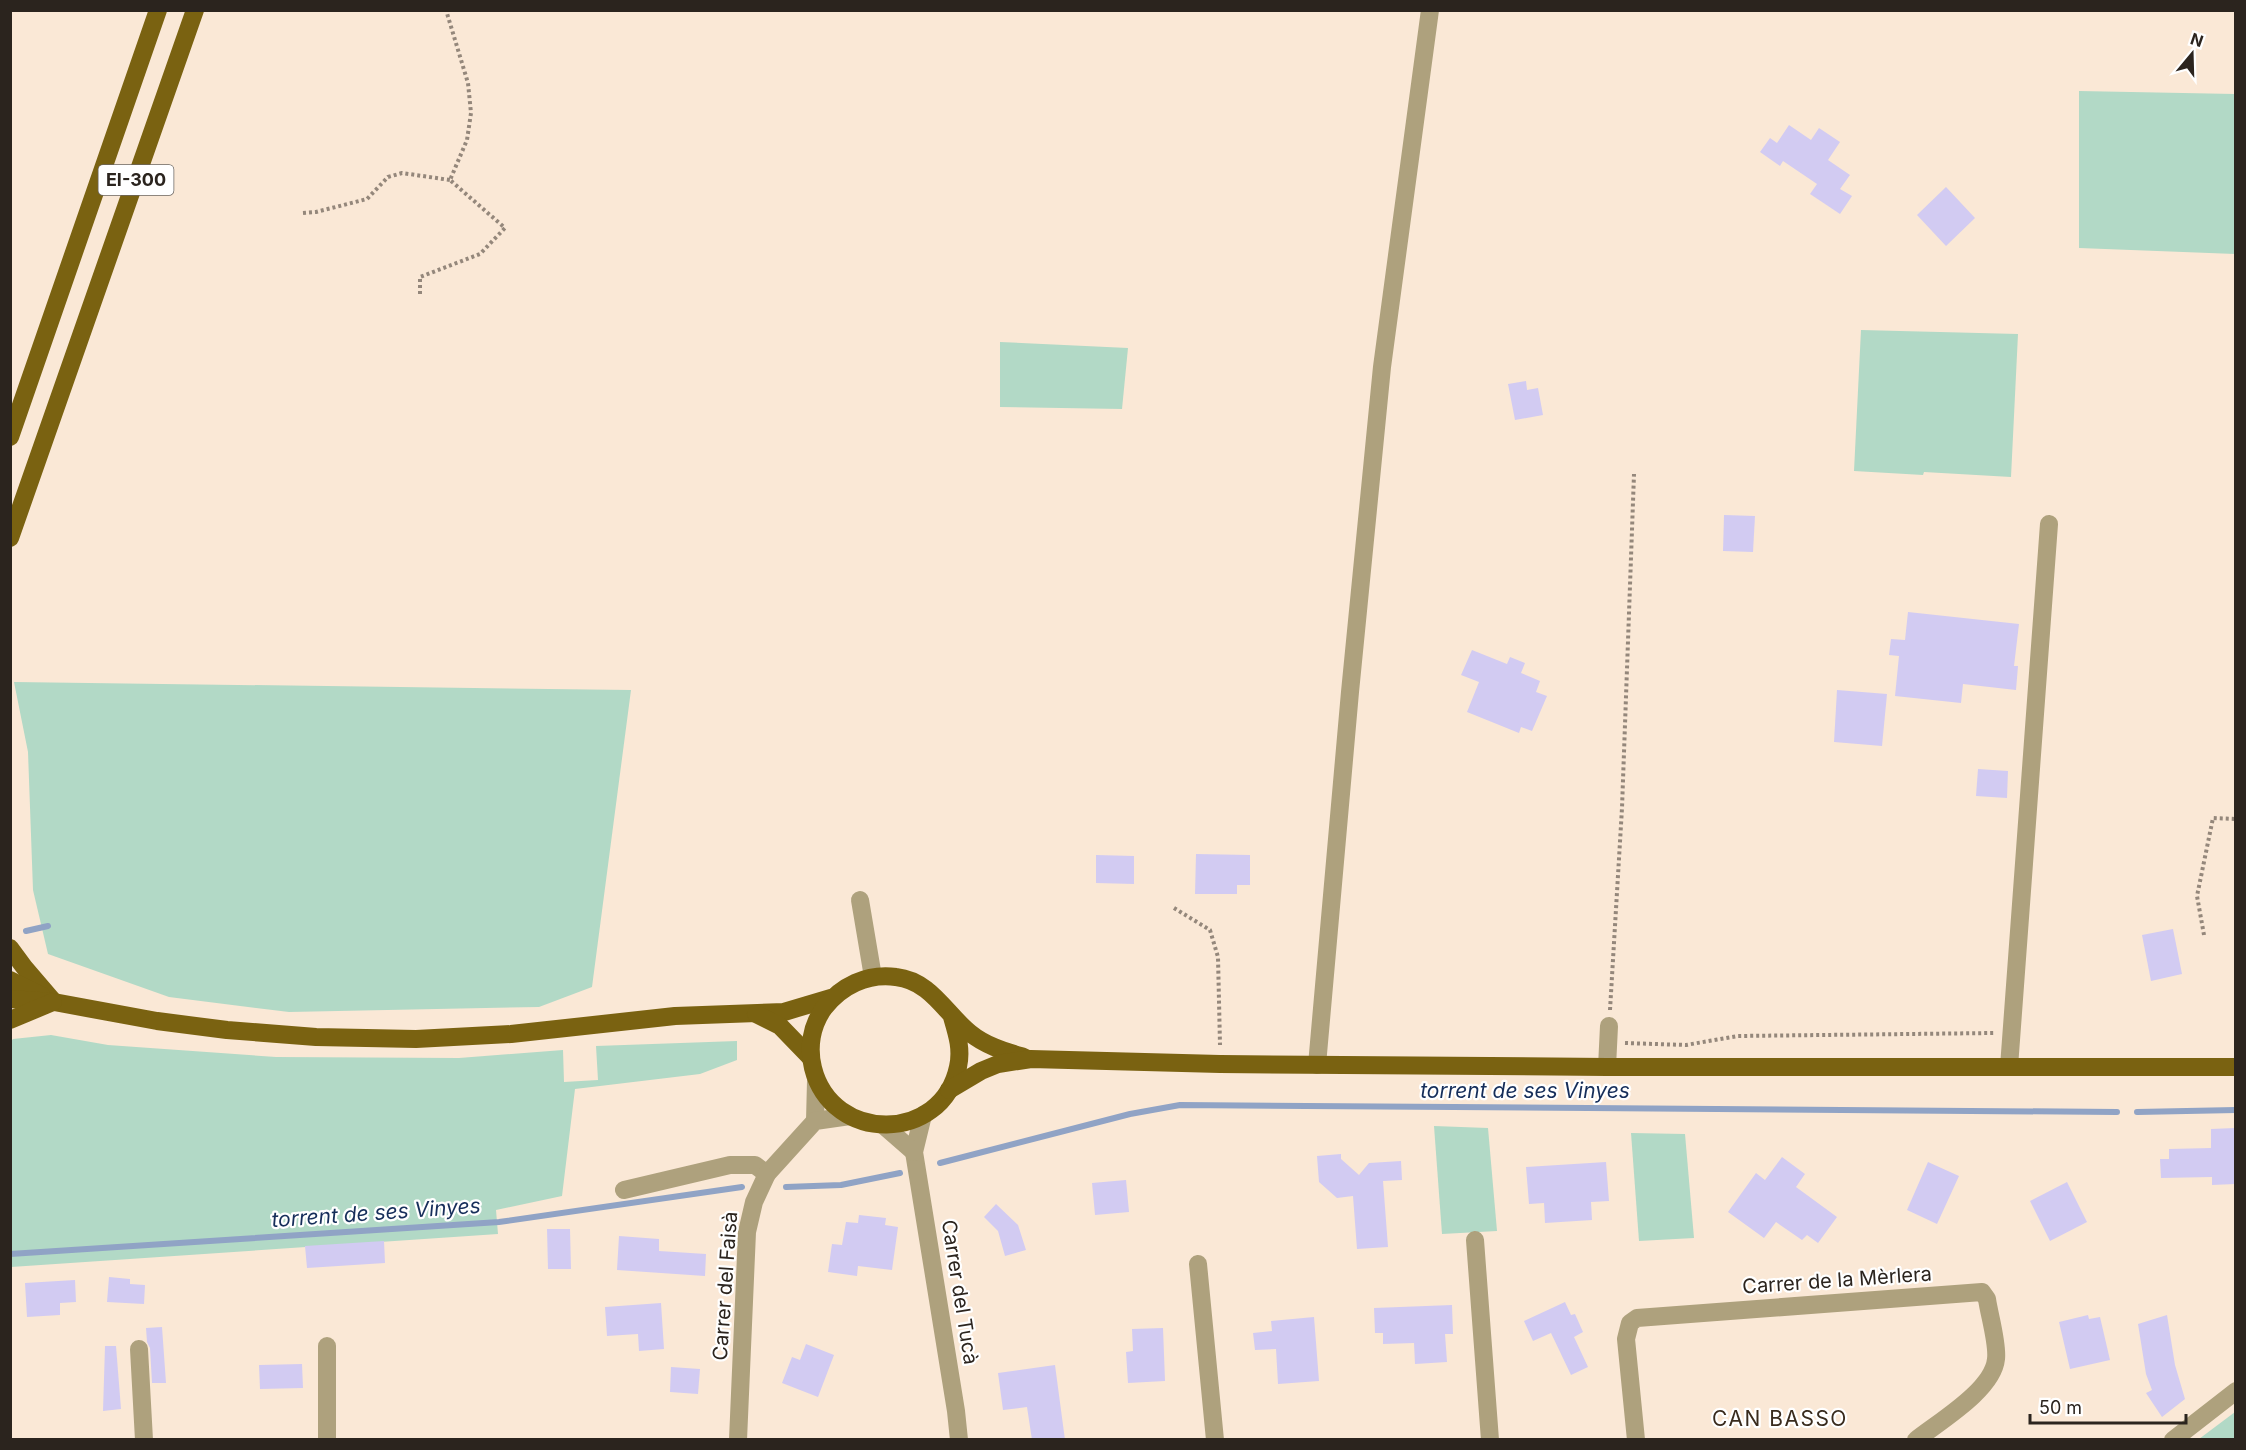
<svg xmlns="http://www.w3.org/2000/svg" width="2246" height="1450" viewBox="0 0 2246 1450" font-family="Inter,sans-serif">
  <rect width="100%" height="100%" fill="#fae8d6"/>
  <g fill="#b2d9c6">
    <path d="M2079 91 2235 94V254L2079 248Z"/>
    <path d="M1861 330 2018 334 2011 477 1924 472 1923 475 1854 471Z"/>
    <path d="M1000 342 1128 348 1122 409 1000 407Z"/>
    <path d="M14 682 631 690 592 987 539 1007 289 1012 169 997 48 954 33 890 28 752Z"/>
    <path d="M51 1035 108 1045 276 1057 459 1058 563 1050 564 1082 598 1080 596 1046 737 1041V1060L700 1074 575 1089 562 1196 496 1210 498 1234 11 1267 10 1042 13 1039Z"/>
    <path d="M1434 1126 1488 1128 1497 1231 1442 1234Z"/>
    <path d="M1631 1133 1685 1134 1694 1238 1639 1241Z"/>
    <path d="M2235 1412V1439H2199Z"/>
  </g>
  <g fill="none" stroke-linecap="round" stroke-linejoin="round">
    <g stroke="#90a3c5" stroke-width="6">
      <path d="M26 931 48 926"/>
      <path d="M2137 1112 2236 1110"/>
      <path d="M940 1163 1130 1114 1180 1105 2117 1112"/>
      <path d="M786 1187 841 1185 900 1173"/>
      <path d="M10 1254 499 1222 742 1187"/>
    </g>
  </g>
  <g fill="#d2cbf2">
    <path d="M1789 125 1811 140 1819 128 1840 142 1828 160 1850 175 1840 189 1852 196 1840 214 1810 194 1817 184 1783 161 1780 166 1760 152 1770 138 1777 143Z"/>
    <path d="M1946 187 1975 218 1946 246 1917 215Z"/>
    <path d="M1526 381 1527 390 1538 388 1543 415 1515 420 1508 384Z"/>
    <path d="M1724 515 1755 516 1753 552 1723 551Z"/>
    <path d="M1908 612 2019 624 2014 666H2018L2016 690 1963 684 1961 703 1895 696 1899 656 1889 655 1891 639 1905 640Z"/>
    <path d="M1472 650 1507 664 1510 657 1525 663 1521 673 1540 681 1536 692 1547 696 1532 731 1521 727 1519 733 1467 712 1479 682 1461 675Z"/>
    <path d="M1837 690 1887 694 1882 746 1834 742Z"/>
    <path d="M1978 769 2008 771 2007 798 1976 796Z"/>
    <path d="M1196 854 1250 855V885H1237V894H1195Z"/>
    <path d="M1096 855 1134 856V884L1096 883Z"/>
    <path d="M2173 929 2182 974 2151 981 2142 935Z"/>
    <path d="M2235 1128V1184L2212 1185V1177L2161 1178 2160 1159H2169V1149L2211 1148V1129Z"/>
    <path d="M1341 1154V1159L1359 1175 1369 1163 1401 1161 1402 1180 1383 1181 1388 1247 1357 1249 1353 1196 1337 1198 1319 1182 1317 1156Z"/>
    <path d="M1782 1157 1805 1174 1796 1187 1837 1217 1818 1243 1807 1235 1802 1240 1776 1222 1764 1238 1728 1212 1756 1173 1765 1180Z"/>
    <path d="M1606 1162 1609 1201 1591 1202 1592 1220 1545 1223 1544 1203 1529 1204 1526 1167Z"/>
    <path d="M1928 1162 1959 1176 1937 1224 1907 1210Z"/>
    <path d="M1126 1180 1129 1212 1095 1215 1092 1183Z"/>
    <path d="M2067 1182 2087 1222 2050 1241 2030 1201Z"/>
    <path d="M996 1204 1018 1225 1026 1250 1005 1256 998 1231 984 1217Z"/>
    <path d="M859 1215 886 1218 885 1225 898 1227 892 1270 858 1266 857 1276 828 1272 832 1244 842 1245 846 1222 858 1223Z"/>
    <path d="M547 1229H570L571 1269H548Z"/>
    <path d="M619 1236 659 1239V1251L706 1254 705 1276 617 1270Z"/>
    <path d="M384 1241 385 1263 307 1268 305 1246Z"/>
    <path d="M109 1277 130 1279V1284L145 1285 144 1304 107 1302Z"/>
    <path d="M75 1280 76 1302 60 1303V1315L27 1317 25 1283Z"/>
    <path d="M1565 1302 1571 1315 1575 1314 1583 1332 1574 1337 1588 1367 1571 1375 1551 1333 1533 1341 1524 1321Z"/>
    <path d="M661 1303 664 1349 639 1351 638 1334 607 1336 605 1307Z"/>
    <path d="M1452 1305 1453 1334H1445L1447 1362 1415 1364 1414 1343 1383 1344V1333H1375L1374 1308Z"/>
    <path d="M2088 1315 2089 1319 2100 1317 2110 1360 2070 1369 2059 1322Z"/>
    <path d="M2167 1315 2175 1365 2185 1399 2162 1417 2146 1393 2152 1390 2146 1374 2138 1324Z"/>
    <path d="M1314 1317 1319 1381 1278 1384 1276 1349 1255 1350 1253 1333 1272 1331 1271 1321Z"/>
    <path d="M162 1327 166 1383H152L150 1348 147 1342 146 1328Z"/>
    <path d="M1163 1328 1165 1381 1128 1383 1126 1352 1133 1351 1132 1329Z"/>
    <path d="M806 1344 834 1355 818 1397 782 1383 792 1357 800 1360Z"/>
    <path d="M105 1346H116L121 1409 103 1411Z"/>
    <path d="M302 1364 303 1388 260 1389 259 1365Z"/>
    <path d="M1055 1365 1065 1440H1032L1027 1407 1003 1410 998 1373Z"/>
    <path d="M671 1367 700 1369 698 1394 670 1392Z"/>
  </g>
  <g fill="none" stroke-linecap="round" stroke-linejoin="round">
    <g stroke="#94877b" stroke-width="4" stroke-dasharray="3 3" stroke-linecap="butt">
      <path d="M303 213 316 212 367 199 388 177 402 173 450 180"/>
      <path d="M420 294V277L480 254 505 228 450 180 467 140 471 113 468 83 446 10"/>
      <path d="M1174 908 1210 930 1218 957 1220 1045"/>
      <path d="M2204 935 2197 896 2213 818 2236 819"/>
      <path d="M1610 1010 1622 808 1634 474"/>
      <path d="M1625 1043 1686 1045 1738 1036 1994 1033"/>
    </g>
    <g stroke="#aea17d" stroke-width="18">
      <path d="M860 900 873 977"/>
      <path d="M1317 1065 1350 692 1382 367 1430 10"/>
      <path d="M1607 1067 1609 1026"/>
      <path d="M2009 1067 2049 524"/>
      <path d="M923 1115 914 1152 956 1411 959 1440"/>
      <path d="M815 1121 816 1081"/>
      <path d="M883 1125 914 1152"/>
      <path d="M624 1190 730 1165H755L767 1174"/>
      <path d="M1475 1240 1490 1440"/>
      <path d="M1198 1264 1215 1440"/>
      <path d="M327 1346V1440"/>
      <path d="M139 1349 144 1440"/>
      <path d="M738 1440 747 1232 754 1202 767 1174 815 1121 850 1116"/>
      <path d="M1636 1440 1626 1339 1630 1323 1637 1318 1982 1292 1987 1299C1989 1314 1998 1344 1996 1359 1993 1390 1940 1421 1916 1440"/>
      <path d="M2173 1440 2236 1391"/>
    </g>
    <g stroke="#7a6211" stroke-width="18">
      <path d="M10 437 158 10"/>
      <path d="M10 538 195 10"/>
      <path d="M10 948 24 967 54 1002"/>
      <path d="M10 980 42 996"/>
      <path d="M10 999 54 1002 157 1021 227 1030 316 1037 416 1039 511 1034 675 1016 784 1012 831 998"/>
      <path d="M756 1014 780 1026 810 1057"/>
      <path d="M952 1017C957 1034 962 1049 958 1067 942 1143 832 1144 813 1068 808 1048 811 1026 824 1008 841 986 867 973 896 977 931 981 945 1013 970 1033 986 1046 1004 1051 1024 1057"/>
      <path d="M10 1020 53 1002"/>
      <path d="M949 1090 981 1071 998 1064 1031 1059 1220 1064 1607 1067H2236"/>
    </g>
  </g>
  <g text-anchor="middle" stroke-width="4.5" stroke-linejoin="round" paint-order="stroke">
    <rect fill="#fff" stroke="#6b6662" stroke-width="1.5" x="98.5" y="165" width="75" height="30" rx="4.5"/>
    <g font-size="18" font-weight="bold" fill="#2b241e">
      <text x="136" y="186">EI-300</text>
    </g>
    <g font-size="20" fill="#2b241e" stroke="#fff">
      <text transform="translate(1837 1280) rotate(-4)" y="7">Carrer de la Mèrlera</text>
      <text transform="translate(725 1286) rotate(-86)" y="7">Carrer del Faisà</text>
      <text transform="translate(960 1292) rotate(81)" y="7">Carrer del Tucà</text>
    </g>
    <g font-size="21" font-style="italic" fill="#162e5a" stroke="#fff">
      <text x="1525" y="1098">torrent de ses Vinyes</text>
      <text transform="translate(376 1213) rotate(-4)" y="7">torrent de ses Vinyes</text>
    </g>
    <g font-size="21" letter-spacing="1.5" fill="#392b1d" stroke="#fff">
      <text x="1780" y="1426">CAN BASSO</text>
    </g>
  </g>
  <rect width="2246" height="1450" fill="none" stroke="#2b241e" stroke-width="24"/>
  <g transform="translate(2192 54) rotate(19)" stroke="#ffffff" stroke-width="4.5" paint-order="stroke">
  <path d="M0-4.5L10 22L0 15L-10 22Z" fill="#2b241e"/>
  <text y="-9" font-size="16" font-weight="bold" text-anchor="middle" fill="#2b241e">N</text>
  </g>
  <path d="M2030 1414v9h156v-9" fill="none" stroke="#2b241e" stroke-width="3"/>
  <text x="2039" y="1414" font-size="18" fill="#2b241e" stroke="#ffffff" stroke-width="4.5" paint-order="stroke">50 m</text>
</svg>
